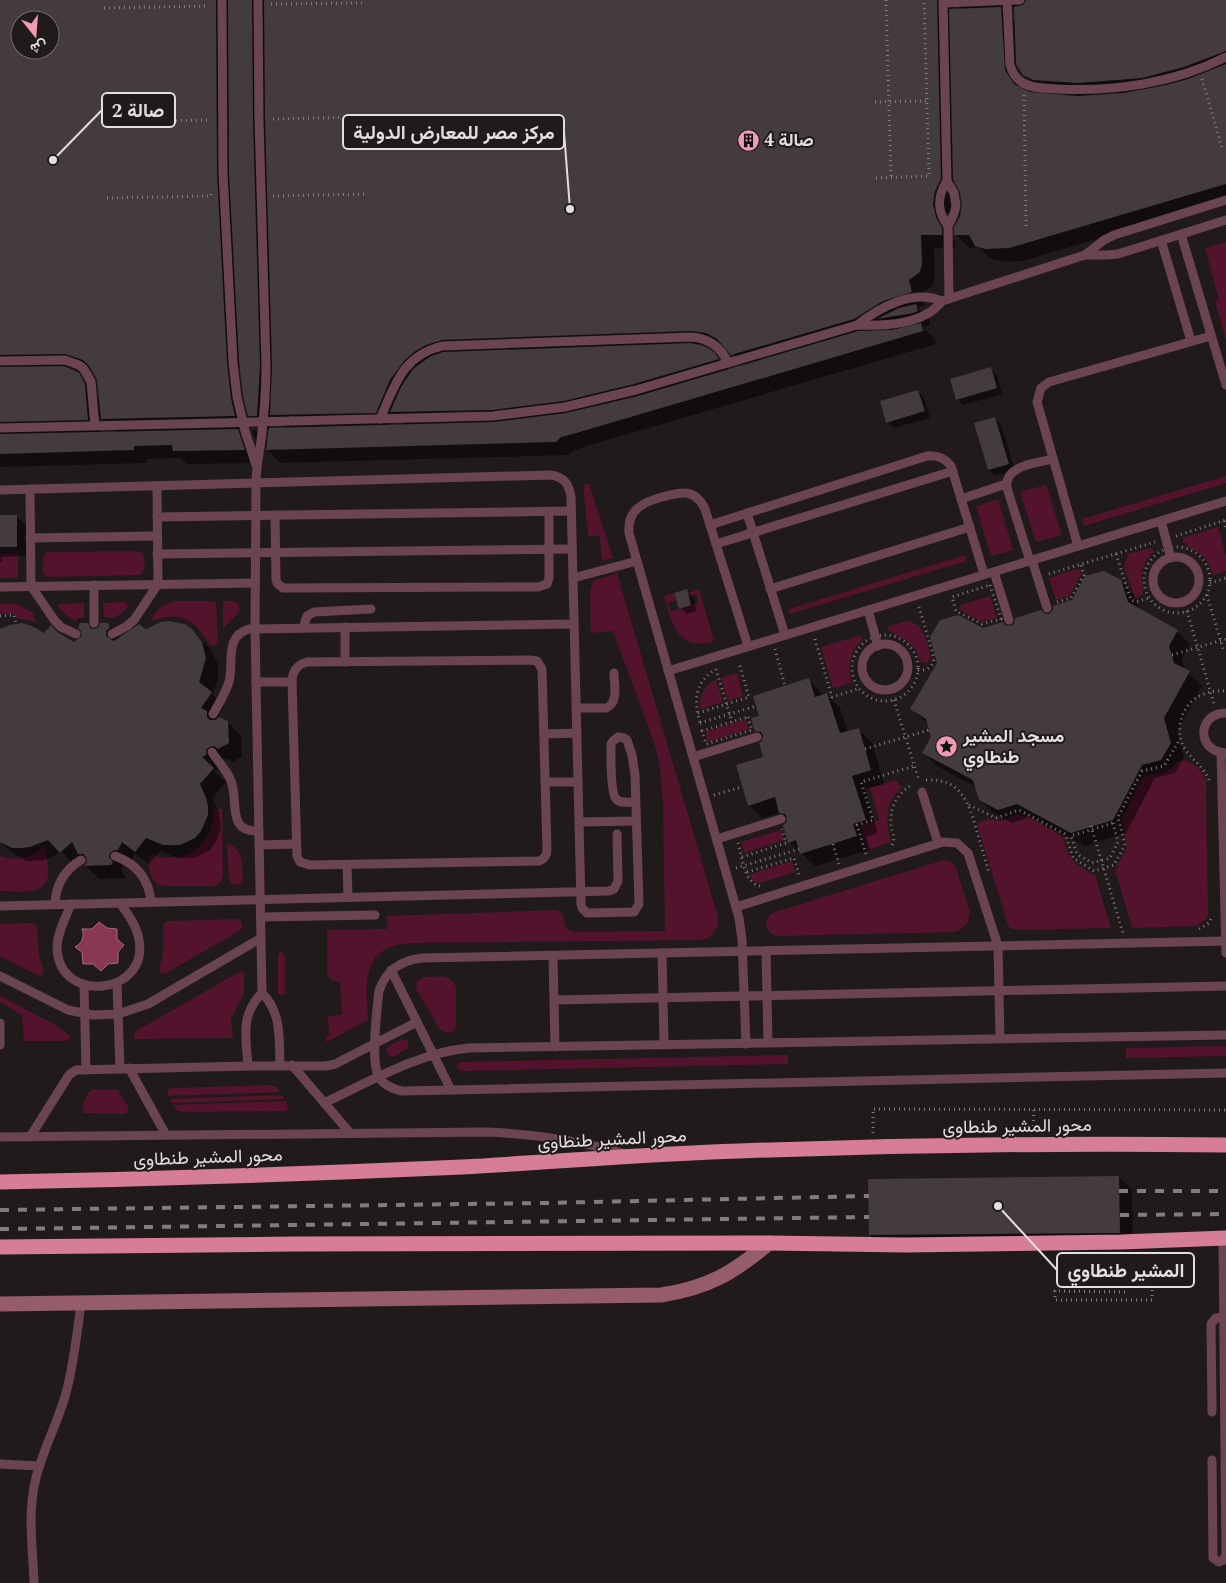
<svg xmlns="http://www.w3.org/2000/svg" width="1226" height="1583" viewBox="0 0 1226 1583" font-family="Spectral,Vazirmatn,serif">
  <rect width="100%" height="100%" fill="#211a1b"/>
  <g fill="#54132c">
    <path d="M1226 242V340L1215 301 1219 299 1205 248Z"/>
    <path d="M1226 476V483L1084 526 1082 519Z"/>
    <path d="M589 483 613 558 603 561 601 553 600 536H588L583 485Z"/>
    <path d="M1046 485 1062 535 1036 542 1020 492Z"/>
    <path d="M998 499 1013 550 991 556 976 507Z"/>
    <path d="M1218 527 1226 556V571L1213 575C1211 568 1209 562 1204 557 1197 549 1184 548 1182 538Z"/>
    <path d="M1151 548 1153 549 1154 552C1138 567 1142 575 1143 594L1135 598 1124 566 1128 554Z"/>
    <path d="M138 551C146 554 145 563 144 570L140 575 47 577 43 573V557L47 552Z"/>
    <path d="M18 553V578H0V554Z"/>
    <path d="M965 555 966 561 790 614 789 609Z"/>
    <path d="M1077 569 1081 571V574L1069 596 1056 600 1049 578Z"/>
    <path d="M617 573 718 917C719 930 712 938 700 940L410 943C361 946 366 983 368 1020L327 1042 325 1038 329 1035 328 1016 342 1015 340 982 330 979 327 973V930L387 929V916L557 910 562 914 567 929 574 932 665 931 663 804 660 768 654 742 613 631 591 633 590 592 593 581Z"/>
    <path d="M699 589 714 641C678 653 672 623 664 596L674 593 676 600 668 603 671 611 698 603 696 594 688 596V593Z"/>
    <path d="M990 596 997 618 982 622 959 609 960 605Z"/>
    <path d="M177 601H213L216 603 218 640 216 645H210C199 628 189 614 166 617 161 618 155 620 151 621 154 610 166 602 177 601Z"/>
    <path d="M223 601H235C239 604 240 607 239 612L223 628Z"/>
    <path d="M126 602 128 607C121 614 115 620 104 617L103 603Z"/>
    <path d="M84 603V618H77L76 621 67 616 58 606 60 604Z"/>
    <path d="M0 604H17L33 613 36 623 29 620 17 619 15 614H0Z"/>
    <path d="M906 621C925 623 926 641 931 656L928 662 925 663 920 661 916 650 909 642 889 631 887 627Z"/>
    <path d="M861 635 862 640C849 652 847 666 852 683L833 688 821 647Z"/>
    <path d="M737 673 743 696 728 701 721 678Z"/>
    <path d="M716 679 723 702 700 709C699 695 704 686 716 679Z"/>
    <path d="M746 719 749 729 708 742 705 732Z"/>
    <path d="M1185 760C1195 763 1203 772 1206 782L1208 916 1205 920 1196 926 1132 928 1115 869 1127 848 1122 818 1142 779C1150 773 1159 775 1167 771 1174 766 1174 762 1185 760Z"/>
    <path d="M895 780 902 787C884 803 886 821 891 842L868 850 861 826 879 820 870 788Z"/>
    <path d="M214 809H222L223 874 221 882 214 886H169C149 886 148 870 149 854 184 866 213 847 214 809Z"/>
    <path d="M1018 814 1026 815 1063 837C1070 862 1072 863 1095 875L1111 928 1018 930 1010 928 1008 925 977 824 987 819 1002 821Z"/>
    <path d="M781 830 784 840 744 853 741 842Z"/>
    <path d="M227 843C244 850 242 864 243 881L239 885 232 884 229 879Z"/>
    <path d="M45 846C46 855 48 865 48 874 47 897 15 891 0 891V856C17 862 32 858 45 846Z"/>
    <path d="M944 860 950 861 955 865 970 912 967 924 956 932 776 936C765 931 763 921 772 913Z"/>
    <path d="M792 861 795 872 759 883C754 883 752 879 750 874Z"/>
    <path d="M237 919 242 923V928L239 931 166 973 162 974 159 971 163 952V925L166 921Z"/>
    <path d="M31 923 35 925 37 929 39 955 44 971 41 977 0 956V924Z"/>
    <path d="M282 952 285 957V992L284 995 282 996 278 993V957L279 953Z"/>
    <path d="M241 971 244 973V993L231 1019 233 1036 232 1038 135 1039 134 1034 138 1030Z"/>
    <path d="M425 977C437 977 452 973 456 988V1027L453 1031 449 1033 441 1031 416 989 417 981Z"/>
    <path d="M0 996 54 1024 69 1035V1039L65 1041H24L22 1015 0 1002Z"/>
    <path d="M402 1039 408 1041V1048L393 1057 390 1056 386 1051 387 1047Z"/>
    <path d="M1226 1046V1056L1126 1058V1048Z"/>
    <path d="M788 1055V1064L462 1071 459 1070 457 1067 458 1063 462 1062Z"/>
    <path d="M270 1085 277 1087 281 1092 168 1096 167 1092 169 1089 172 1088Z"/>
    <path d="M93 1089 118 1090 128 1107V1111L125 1114 83 1113C82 1106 86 1093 93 1089Z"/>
    <path d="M283 1095 284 1099 172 1103 170 1099Z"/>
    <path d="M286 1101 289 1109 285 1111 181 1112 176 1110 173 1105Z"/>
  </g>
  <path fill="#893853" stroke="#a46a7d" d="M99 922 107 928 117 929V939L124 945 118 952V963L108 964 101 971 93 964H83L82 952 75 947C82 943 85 937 82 929H92Z"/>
  <g fill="#0007" fill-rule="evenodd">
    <path d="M0 0H1226V201L1023 261 1007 262 990 259 979 247 969 248 956 234 958 222 947 211 946 218 949 231 955 242V248H934L935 277 933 285 922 294 925 305 917 307 929 319 930 325 923 327 934 338 936 344 587 446 575 450 569 455 281 463 256 440 252 430H256L268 442 270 429H262L249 415 241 368H239L240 377 244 412 248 429H237L251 443 257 463 187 464 181 458 147 459V463L0 467ZM956 6 963 10H950ZM1015 7 1016 23 1000 8ZM20 20H50V50H20ZM1016 62 1024 74 1037 88 1053 95H1034L1020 89 1018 84ZM953 177 961 191 963 205 962 215 960 209 951 199 954 193ZM883 323 891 332H868ZM692 344H706L720 346 729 350 744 366 729 370 713 353ZM63 367H79L94 371 98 379 100 402 89 385 75 372ZM271 415 285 429H270ZM394 415 405 426H389ZM99 416 115 432 101 433Z"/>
    <path d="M990 369 997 375 1002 394 963 405 957 399Z"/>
    <path d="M918 391 924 398 930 418 894 428 887 422Z"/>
    <path d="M995 419 1001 425 1015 470 995 476 989 469Z"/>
    <path d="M0 516H16L26 526V556L1 557 2 562H0Z"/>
    <path d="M1120 581 1134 595 1139 610 1177 631 1190 644 1182 660 1185 670 1202 686 1177 732 1184 757 1175 773 1155 778 1126 833 1085 846 1031 817 1012 823 994 813 980 800 976 787 937 766 924 753 933 737 929 725 912 709 983 629 1006 626 1011 627 1045 615H1050L1073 601Z"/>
    <path d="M686 591 693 597 697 611 687 614 680 608Z"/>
    <path d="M87 624 93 630 108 624 121 638 146 631 192 630 211 650 218 664V680L212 694 224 707 214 721 228 722 241 736 242 757 232 762 229 759H223L219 768 214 771 226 782 212 798 219 812 221 829 214 845 209 851 194 858H177L160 851 149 864 135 854 131 863H128L122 867V872L125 876V878L99 879 86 866 88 862 83 857 74 865 62 852 44 860 27 861 11 852 0 841V630L45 634 56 633 74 643 83 637Z"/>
    <path d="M809 680 823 695 827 694 840 708 848 732 858 729 872 743 884 784 865 789 878 833 866 837 870 850 815 866 789 842 788 820 781 813 762 818 749 805 764 758V738L756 730 760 716Z"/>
    <path d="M1119 1177 1132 1190 1133 1246 884 1248 870 1235Z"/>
  </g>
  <g fill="#433b3d" fill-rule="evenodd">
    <path d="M0 0H216L217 173 227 362 231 398 235 416 101 419 97 379 89 366 83 360 65 354 0 355ZM20 20H50V50H20Z"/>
    <path d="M228 0H252L253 119 260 366 257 416H248L243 396 239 361 229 173Z"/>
    <path d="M264 0H937L941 179 935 191 933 204 936 217 942 228V235H921L922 264 920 272 909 280 912 292 883 301 854 319 731 355 717 339 706 333 692 331 442 340 426 345 414 352 404 361 390 380 376 413 270 415 272 366 265 119Z"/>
    <path d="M1026 0H1226V51L1184 67 1142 78 1078 83 1033 80 1023 75 1016 64 1014 7 1023 5Z"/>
    <path d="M1001 7 1005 70 1014 84 1029 92 1078 96 1123 93 1166 85 1188 79 1226 64V184L1009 248 985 249 975 246 969 235H954V227L960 216 962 205 960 192 953 179 949 9Z"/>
    <path d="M916 304 918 311 913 313 877 319 899 308Z"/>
    <path d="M921 323 923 331 573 434 561 437 556 442 266 450 269 428 493 422 566 413 638 396 858 331 892 330Z"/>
    <path d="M691 343 706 347 714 352 719 359 634 384 564 401 493 410 390 412 401 387 413 369 431 356 443 352Z"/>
    <path d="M64 366 79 373 85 384 88 420 0 422V367Z"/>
    <path d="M991 367 997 388 956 400 950 379Z"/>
    <path d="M918 390 925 411 886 423 880 401Z"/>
    <path d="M995 417 1009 464 988 470 974 423Z"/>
    <path d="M238 429 245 450 173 451 172 445 134 446V450L0 454V434Z"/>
    <rect x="0" y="515" width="17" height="32"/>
    <path d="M1104 571 1121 580 1128 602 1178 630 1169 646 1174 663 1190 671 1164 718 1171 743 1161 760 1142 765 1113 820 1071 833 1017 804 998 810 979 800 973 780 922 753 931 737 926 719 910 709 937 663 930 637 940 620 958 615 983 628 1003 622 1005 625 1010 626 1014 624 1015 618 1041 610 1045 614H1049L1053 610V606L1072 600 1085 576Z"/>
    <path d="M687 589 691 605 679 609 674 593Z"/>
    <path d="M169 621 185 624 192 629 202 642 206 658 199 682 212 692 201 708 207 711V717L210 720H216L219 717 228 721 229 743 218 749 214 746 209 747 206 750V755L202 757 214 768 200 784 206 798 208 806V815L201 831 195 838 180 845H163L146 838 135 852 122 842 118 850H114L110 853 109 857 113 862 111 865 84 866 87 862 86 857 83 854H78L72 842 60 853 48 840 30 847 21 848H12L0 842V629L10 625 22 623 34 627 44 633 51 625 57 632 74 642 82 636 81 631 78 628 80 623H88L90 628 94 629 99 627 100 623H108L110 628 106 631V636L114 641 139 624 146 629 161 622Z"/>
    <path d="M809 678 815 697 827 693 840 733 859 728 871 770 852 776 866 820 853 824 857 836 800 854 796 840 788 843 783 825 786 823 787 818 785 814 779 813 775 797 748 806 736 765 763 757 759 743 762 741 763 736 761 732 755 731 751 718 759 716 753 696Z"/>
    <path d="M1119 1176 1120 1233 869 1235 868 1179Z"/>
  </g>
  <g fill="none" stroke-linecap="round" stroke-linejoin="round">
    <g stroke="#837d7e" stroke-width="3" stroke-dasharray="1 4" stroke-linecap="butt">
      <path d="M886 0 891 177"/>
      <path d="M271 4 362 3"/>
      <path d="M104 8 208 6"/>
      <path d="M1202 79 1222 148"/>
      <path d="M1024 95 1026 227"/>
      <path d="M875 102 927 101"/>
      <path d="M273 119 364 117"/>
      <path d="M106 122 210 120"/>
      <path d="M876 178 929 176 924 0"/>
      <path d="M273 196 366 194"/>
      <path d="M107 198 211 196V194"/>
      <path d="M1224 521 1226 528"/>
      <path d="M1176 536 1226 520"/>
      <circle cx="1177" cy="580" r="33"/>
      <path d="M1116 554 1131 600 1136 602 1149 598"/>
      <path d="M1049 574 1155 542"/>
      <path d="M1210 583 1226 578"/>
      <path d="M990 585 1001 619 982 624 956 611 952 597Z"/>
      <path d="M1207 595 1223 649H1226"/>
      <path d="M1057 602 1071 598 1084 575 1081 565"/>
      <path d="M1187 611 1214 704"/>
      <path d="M0 616 14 615 16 623"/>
      <circle cx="885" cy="668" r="33"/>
      <path d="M815 639 832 697 858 689"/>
      <path d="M775 649 785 686"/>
      <path d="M1172 655 1226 639"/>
      <path d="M716 669 732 722"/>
      <path d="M918 670C927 671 933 667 934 658L919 607"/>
      <path d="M894 700 919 781"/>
      <path d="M698 713 749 697 739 663"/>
      <path d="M748 717 752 730 706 744 702 731Z"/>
      <path d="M700 722C694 702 694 684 713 671"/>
      <path d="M700 723 756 706"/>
      <path d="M865 749 929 730"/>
      <path d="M926 780C962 778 969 804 977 832 981 845 985 859 989 873"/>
      <path d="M1209 780C1200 759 1178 754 1180 728 1180 718 1184 710 1190 703 1200 693 1213 690 1226 691"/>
      <path d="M714 795 742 787"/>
      <path d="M969 805 996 818 1019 810 1065 834 1073 858 1094 871 1114 865 1125 845 1118 817 1142 771 1164 766 1180 739"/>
      <path d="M1113 823 1118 842 1110 858 1092 863 1077 854 1071 836Z"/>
      <path d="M1091 826 1123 933"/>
      <path d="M738 843C742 857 744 883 760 886"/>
      <path d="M833 844 839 864"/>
      <path d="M892 845C896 838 892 833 891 825 889 807 898 793 913 784"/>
      <path d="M866 854 857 825 873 820 861 782 914 766"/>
      <path d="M742 857 786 843 782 829"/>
      <path d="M736 868 799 849"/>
      <path d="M747 872 794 858 799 875"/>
      <path d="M1199 929 1209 923 1212 916"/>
      <path d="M1033 1131 1034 1109"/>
      <path d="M873 1133V1109L1226 1110"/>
      <path d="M1125 1292 1055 1291V1300H1152L1153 1255"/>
    </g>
    <g stroke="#6a454f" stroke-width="9">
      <path d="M222 0 223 173 233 362 237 397 245 431 256 465"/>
      <path d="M258 0 259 119 266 366C266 391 264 416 261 441 259 455 256 468 256 483L255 629 262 993C282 1013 279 1039 280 1065"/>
      <path d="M943 0 947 181 954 193 956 206 954 214 948 226 949 299"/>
      <path d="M1007 1 1010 65C1012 72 1016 79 1023 83 1033 89 1045 88 1057 89 1113 92 1175 83 1226 57"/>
      <path d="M943 3 1020 0"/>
      <path d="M947 181C937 196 937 212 948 226"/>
      <path d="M1181 234 1226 385"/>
      <path d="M1161 240 1191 341"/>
      <path d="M1085 255 1104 240 1114 235 1226 200"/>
      <path d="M857 325C880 307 913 289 942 301"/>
      <path d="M0 361 65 360 79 365 84 369 91 382 95 426"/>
      <path d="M380 419C395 385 402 356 442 346L691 337C709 338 721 347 728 363"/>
      <path d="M292 421 493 416 565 407 636 390 857 325C885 326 924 325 942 301L1085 255H1107L1118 254 1226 220"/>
      <path d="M0 428 220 423"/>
      <path d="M30 489 31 586 55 621 61 627 76 634"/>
      <path d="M0 490 551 475C564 477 569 484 571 497L581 904 582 908 587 913 634 912 639 904 635 775 632 755 627 740 624 738 618 737 613 741 611 744C611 754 610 792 616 799 621 804 629 802 635 802"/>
      <path d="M961 499 1006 484"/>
      <path d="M747 513 785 635"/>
      <path d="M275 515 276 579 277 583 283 588 538 587 547 584 549 578V512"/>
      <path d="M157 517 571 511"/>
      <path d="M1161 521 1171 558"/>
      <path d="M710 525 927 456C938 455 945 458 951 466L984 574"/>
      <path d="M30 538 157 536"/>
      <path d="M716 544 953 471"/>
      <path d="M1078 546 1037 402 1041 388 1049 382 1211 336"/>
      <path d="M157 554 572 549"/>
      <circle cx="1176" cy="580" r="23"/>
      <path d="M1032 560 1047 608"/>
      <path d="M1030 561 1007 488C1004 465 1037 463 1053 459"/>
      <path d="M994 572 1009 620"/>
      <path d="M573 578 637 561"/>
      <path d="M0 587 255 583"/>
      <path d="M770 589 970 527"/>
      <path d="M868 610 878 646"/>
      <path d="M94 623V585"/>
      <path d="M345 627V662"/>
      <path d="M303 628 307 616 314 612 371 609"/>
      <path d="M112 634 127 626 134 620 158 584 157 486"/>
      <circle cx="885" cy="667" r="23"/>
      <path d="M530 660 537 661 542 669 547 850C547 856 544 859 539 861L310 865 300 862 297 856 292 682C292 671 297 665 307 662Z"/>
      <path d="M668 671 1226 501"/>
      <path d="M256 682H292"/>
      <path d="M576 708H606C619 703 614 684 614 673"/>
      <path d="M213 714C219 704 225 694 229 682 234 663 224 636 249 629L574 624"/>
      <path d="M544 734 577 733"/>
      <path d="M212 752C218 762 227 770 231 781 239 801 226 833 259 831"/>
      <path d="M1221 753 1226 953"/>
      <path d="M1225 753C1196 751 1197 713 1226 713"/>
      <path d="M693 757 757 737"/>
      <path d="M545 782H578"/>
      <path d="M922 792 938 843"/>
      <path d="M580 822 636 821"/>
      <path d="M717 839 781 819"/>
      <path d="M259 845 296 844"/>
      <path d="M115 856C137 864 149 879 151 902"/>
      <path d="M347 865 348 897"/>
      <path d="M55 904C56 885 64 870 81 860"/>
      <path d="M71 904C66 917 57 933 57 948 59 1005 149 995 139 940 137 926 128 914 120 903"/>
      <path d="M0 906 609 891 614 889 618 881 617 834"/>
      <path d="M736 907 943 842 957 843 968 853 998 946 1000 1039"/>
      <path d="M261 917 375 915"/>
      <path d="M1226 941 422 958C400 961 386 970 379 991 377 1010 370 1062 379 1077 384 1086 393 1089 402 1091L1226 1073"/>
      <path d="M766 951 768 1043"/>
      <path d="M662 953 664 1045"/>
      <path d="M553 956 555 1047"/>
      <path d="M391 970 451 1090"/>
      <path d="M0 976 68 1010 93 1015 118 1014 148 1004 261 938"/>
      <path d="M117 983 120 1069"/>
      <path d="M84 984 86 1070"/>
      <path d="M554 1000 1226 986"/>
      <path d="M0 1023V1045"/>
      <path d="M746 1044 742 940 739 918 629 533C627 510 643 502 662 497 681 492 695 488 705 509L748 646"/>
      <path d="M292 1065 350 1133"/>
      <path d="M248 1066C246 1038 240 1015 262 993"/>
      <path d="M129 1068 166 1135"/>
      <path d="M324 1103C369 1082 418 1053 468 1048L1226 1035"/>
      <path d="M0 1137 487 1132C533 1134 577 1140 622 1153"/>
      <path d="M30 1137 69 1075 76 1070 248 1066H326L335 1064 417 1022"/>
      <path d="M1212 1412 1211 1324 1216 1318 1224 1317"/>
      <path d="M1212 1460 1213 1558 1219 1562 1224 1560 1226 1554 1223 1238"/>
      <path d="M0 1464 39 1466"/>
      <path d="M34 1583C33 1552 28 1519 34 1487 40 1454 57 1426 66 1393 74 1364 77 1333 81 1303"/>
    </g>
    <path stroke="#955c6c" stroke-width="15" d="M0 1304 661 1295C708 1288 733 1273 769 1243"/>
    <g stroke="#d67d97" stroke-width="15">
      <path d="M0 1182C154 1179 308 1174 462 1167 554 1162 647 1154 739 1151 901 1145 1064 1143 1226 1145"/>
      <path d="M0 1247 294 1244 769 1243 905 1245 1121 1242 1226 1238"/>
    </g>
    <g stroke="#827c7d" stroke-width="4" stroke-dasharray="9 9" stroke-linecap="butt">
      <path d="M1119 1191H1226"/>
      <path d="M0 1210 545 1203 869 1196"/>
      <path d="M1120 1215 1226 1214"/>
      <path d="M0 1229 869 1217"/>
    </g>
    <path stroke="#6a454f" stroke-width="9" d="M220 423 292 421"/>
  </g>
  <defs>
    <symbol id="building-disc" viewBox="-11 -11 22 22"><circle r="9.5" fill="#f19ab2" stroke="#211a1b"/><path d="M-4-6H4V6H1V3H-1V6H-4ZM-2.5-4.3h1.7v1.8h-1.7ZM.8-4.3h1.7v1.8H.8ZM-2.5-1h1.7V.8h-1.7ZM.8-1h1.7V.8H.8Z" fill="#111"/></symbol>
    <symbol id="sight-disc" viewBox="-11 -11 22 22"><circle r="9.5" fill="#f19ab2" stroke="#211a1b"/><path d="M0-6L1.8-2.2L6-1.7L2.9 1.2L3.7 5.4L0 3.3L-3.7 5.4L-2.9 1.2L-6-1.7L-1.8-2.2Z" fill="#111"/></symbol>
  </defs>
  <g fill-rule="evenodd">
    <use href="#building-disc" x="736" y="128" width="25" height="25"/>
    <use href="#sight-disc" x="934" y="734" width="25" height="25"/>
  </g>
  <g text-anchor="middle" stroke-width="4" stroke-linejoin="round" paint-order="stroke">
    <g font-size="18" font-weight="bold" fill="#e3dedf" stroke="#211a1b" text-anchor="start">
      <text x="764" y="146">صالة 4</text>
      <text x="963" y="742">مسجد المشير<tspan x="963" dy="21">طنطاوي</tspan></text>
    </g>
    <g font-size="18" fill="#e3dedf" stroke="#211a1b">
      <text transform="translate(1017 1126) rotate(-1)" y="6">محور المشير طنطاوى</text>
      <text transform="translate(612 1139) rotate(-3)" y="6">محور المشير طنطاوى</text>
      <text transform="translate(208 1157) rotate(-2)" y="6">محور المشير طنطاوى</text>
    </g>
  </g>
  <path fill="none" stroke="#e3dedf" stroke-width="2" d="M53 160L102 110M570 209L564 132M998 1206L1057 1270"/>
  <g fill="#e3dedf" stroke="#211a1b" stroke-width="2">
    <circle cx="53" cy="160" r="5"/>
    <circle cx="570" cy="209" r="5"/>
    <circle cx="998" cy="1206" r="5"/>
  </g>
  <g fill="#211a1b" stroke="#e3dedf" stroke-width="2">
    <rect x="102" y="93" width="73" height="34" rx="5"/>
    <rect x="343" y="115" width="221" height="34" rx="5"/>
    <rect x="1057" y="1253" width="137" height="34" rx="5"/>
  </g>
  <g font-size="19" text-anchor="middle" font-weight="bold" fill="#e3dedf">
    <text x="138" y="117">صالة 2</text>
    <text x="454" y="139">مركز مصر للمعارض الدولية</text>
    <text x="1126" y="1277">المشير طنطاوي</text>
  </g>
  <g transform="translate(35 35) rotate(163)"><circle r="24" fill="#211a1b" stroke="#6f6869"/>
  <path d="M0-4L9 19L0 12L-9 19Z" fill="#f19ab2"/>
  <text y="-8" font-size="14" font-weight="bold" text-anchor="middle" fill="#e3dedf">ش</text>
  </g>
</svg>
